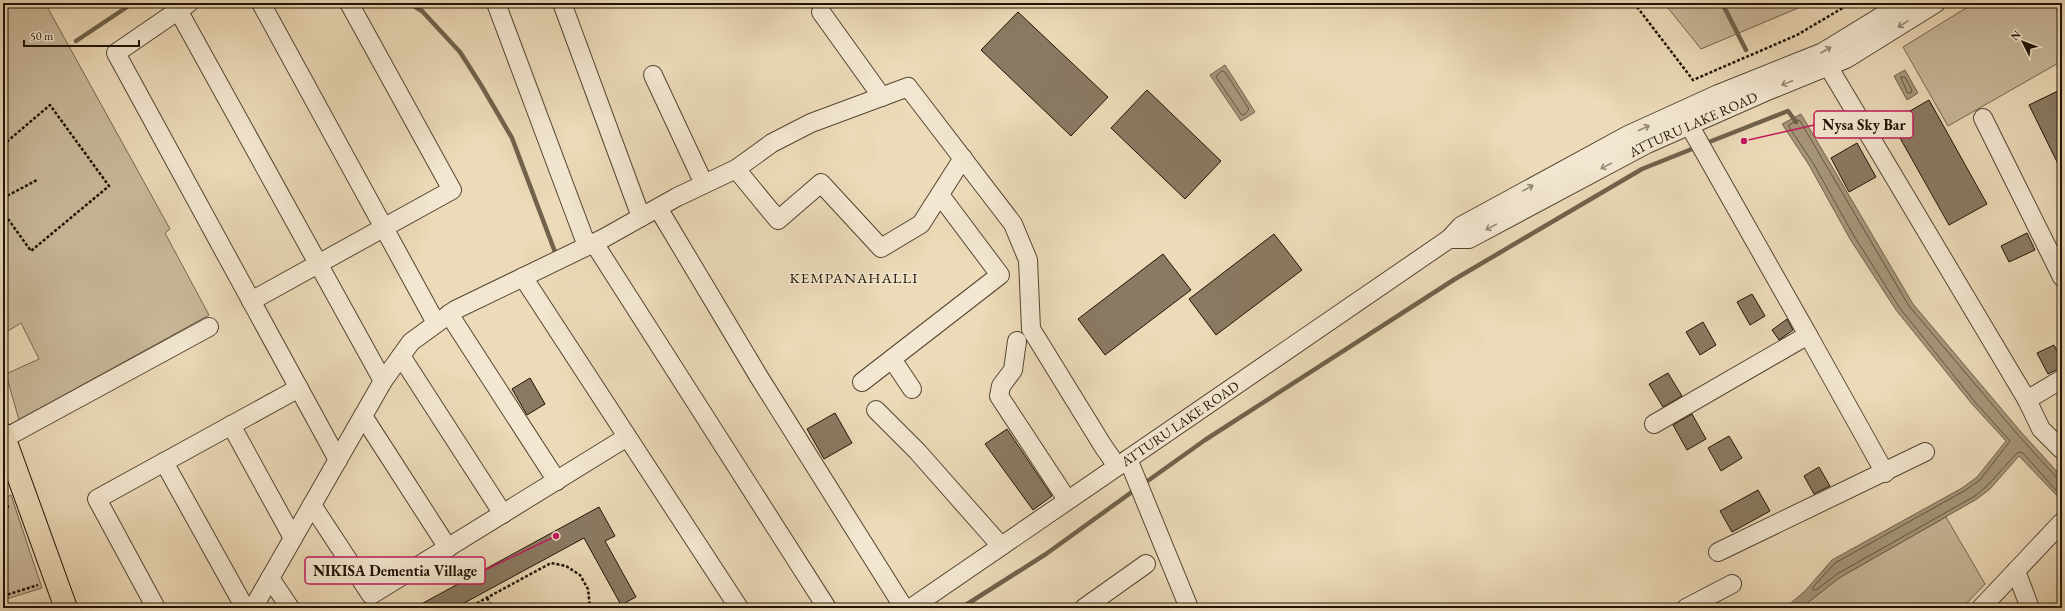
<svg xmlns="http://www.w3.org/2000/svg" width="2065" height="611" viewBox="0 0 2065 611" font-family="'EB Garamond',serif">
  <rect width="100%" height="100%" fill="#ecdab8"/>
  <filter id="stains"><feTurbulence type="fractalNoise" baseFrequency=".005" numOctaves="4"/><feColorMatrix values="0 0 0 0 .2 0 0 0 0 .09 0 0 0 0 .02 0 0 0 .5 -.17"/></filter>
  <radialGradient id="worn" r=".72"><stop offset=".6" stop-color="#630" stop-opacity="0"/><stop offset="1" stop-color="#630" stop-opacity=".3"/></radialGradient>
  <g fill="#c9b89a" stroke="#746650">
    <path d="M3 3H45L170 229 165 233 209 315 19 420 6 374 39 359 21 323 3 334Z"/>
    <path d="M1664 3H1810L1701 49Z"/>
    <path d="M1974 3H2062V61L1948 126 1903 47Z"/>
    <path d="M11 495 42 588 3 600V499Z"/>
    <path d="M1946 517 1985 584 1962 608H1801L1839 578Z"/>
  </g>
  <g fill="#a6967b" stroke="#70624c">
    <path d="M1225 65 1255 112 1241 121 1210 75Z"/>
    <path d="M1905 70 1918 93 1907 100 1894 76Z"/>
    <path d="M1801 114 1913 304 2021 432 2062 477V501L2019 456 1990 489 1977 499 1839 578 1801 608H1785L1805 591 1832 560 1962 488 1977 477 2006 441 1972 404 1896 310 1850 239 1809 165 1782 124Z"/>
  </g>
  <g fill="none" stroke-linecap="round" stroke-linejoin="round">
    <g stroke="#625440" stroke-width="1">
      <path d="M1222 71 1225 72 1249 109 1244 115 1241 114 1216 77Z"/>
      <path d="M1901 77H1905L1912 90 1911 93H1908Z"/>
      <path d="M2062 479 2057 478 2018 435 1909 306 1800 121 1798 120 1789 125V127L1813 163 1854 236 1899 307 1975 402 2010 441 1980 480 1964 491 1835 563 1813 587V590H1816L1837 574 1975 496 1987 486 2018 452 2023 453 2062 497"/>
    </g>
    <g stroke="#70624c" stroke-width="4.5">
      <path d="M409 3 422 11 460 52 481 85 512 138 555 252"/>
      <path d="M1722 3 1746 50"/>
      <path d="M76 41 133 3"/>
      <path d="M1704 144 1788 111 1796 122"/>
      <path d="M1142 485 1205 440 1455 279 1642 169 1697 147"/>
      <path d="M961 608 1046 554 1136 489"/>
    </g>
  </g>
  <g fill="#8a7a63" stroke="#1f1306">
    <path d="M1018 12 1108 97 1071 136 981 50Z"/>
    <path d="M2062 89V172L2029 105Z"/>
    <path d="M1147 90 1221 161 1185 199 1111 128Z"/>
    <path d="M1929 100 1987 204 1949 225 1891 122Z"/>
    <path d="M1857 143 1876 177 1849 192 1831 158Z"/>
    <path d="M2027 233 2035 250 2009 262 2001 246Z"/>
    <path d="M1274 234 1302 270 1216 335 1189 299Z"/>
    <path d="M1163 254 1191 290 1105 355 1078 319Z"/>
    <path d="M1752 294 1765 316 1750 325 1737 302Z"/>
    <path d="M1787 319 1793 330 1779 340 1772 330Z"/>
    <path d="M1703 322 1716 345 1700 355 1686 332Z"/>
    <path d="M2054 345 2062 361V367L2048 374 2037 353Z"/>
    <path d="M1668 373 1682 396 1663 407 1649 384Z"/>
    <path d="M530 378 545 404 527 415 512 389Z"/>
    <path d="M835 413 852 443 824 459 807 429Z"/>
    <path d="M1692 414 1706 439 1687 450 1673 425Z"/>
    <path d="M1007 429 1052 496 1033 510 985 444Z"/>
    <path d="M1729 436 1742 458 1721 471 1708 448Z"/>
    <path d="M1819 467 1830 486 1814 494 1804 476Z"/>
    <path d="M1758 490 1770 511 1732 532 1720 511Z"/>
    <path d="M599 507 615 536 605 541 636 597 621 605 584 538 455 608H414Z"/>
  </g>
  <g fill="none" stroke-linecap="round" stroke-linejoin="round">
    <defs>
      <g id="minor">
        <path d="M189 3 116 53 338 460"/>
        <path d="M261 3 436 323"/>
        <path d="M496 3 587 246"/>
        <path d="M562 3 641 217"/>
        <path d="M178 10 383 381"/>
        <path d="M821 12 882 97"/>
        <path d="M1828 66 2027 400 2041 429 2062 450"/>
        <path d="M653 75 704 184"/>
        <path d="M1983 118 2062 277"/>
        <path d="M736 169 778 220 821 183 881 248 921 224 963 158"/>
        <path d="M658 208 759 377 904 608"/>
        <path id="s1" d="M1449 239H1469L1647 144 1765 92 1846 59 1936 3"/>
        <path d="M594 243 827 608"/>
        <path d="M523 277 739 608"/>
        <path d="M251 301 452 190 349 3"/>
        <path d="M449 314 557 481"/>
        <path d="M1808 335 1885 473"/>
        <path d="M1017 341 1013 370 1001 386 999 396 1064 495"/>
        <path d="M401 356 503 514"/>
        <path d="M892 359 912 389"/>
        <path d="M862 382 1000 275 940 195"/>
        <path d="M2027 400 2062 379"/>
        <path d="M876 410 917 451 1001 546"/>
        <path d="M363 416 448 548"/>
        <path d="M1654 424 1808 335 1684 116"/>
        <path d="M231 425 293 538"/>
        <path d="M3 439 209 327"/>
        <path d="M1128 459 1189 608"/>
        <path d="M164 462 245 608"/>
        <path d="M312 505 371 595 627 437"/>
        <path d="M1718 552 1925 452"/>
        <path d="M2016 571 2030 608"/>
        <path d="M270 578 290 608"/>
        <path d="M156 608 97 499 299 388"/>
        <path d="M253 608 383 381 411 342 455 310 604 238 677 197 736 169 772 143 811 123 908 87 1013 224 1028 260 1031 329 1103 446 1117 466"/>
        <path id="s2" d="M911 608 1449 239 1461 226 1628 135 1718 94 1823 52 1903 3"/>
        <path d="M1084 608 1146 564"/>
        <path d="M1686 608 1732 584"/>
        <path d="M1981 608 2062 522"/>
      </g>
      <path id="major" d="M3 434 66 608"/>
    </defs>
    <use href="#minor" stroke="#524532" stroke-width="20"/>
    <use href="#major" stroke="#1f1306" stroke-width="24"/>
    <g stroke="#1f1306" stroke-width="2.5" stroke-dasharray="3 2" stroke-linecap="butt">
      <path d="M1634 3 1693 80 1797 35 1851 3"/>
      <path d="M3 145 50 105 109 186 31 251 3 212"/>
      <path d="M3 198 37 180"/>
      <path d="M3 509 9 506"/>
      <path d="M3 596 38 585"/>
      <path d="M487 598 493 608"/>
      <path d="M468 608 551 563 566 566 580 575 588 589 590 608"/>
    </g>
    <use href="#minor" stroke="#f3e7d1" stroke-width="18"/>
    <use href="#major" stroke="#ecdab8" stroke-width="22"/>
  </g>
  <defs><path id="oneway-shaft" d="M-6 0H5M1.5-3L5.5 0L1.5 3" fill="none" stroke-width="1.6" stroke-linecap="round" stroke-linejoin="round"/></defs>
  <g stroke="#948876">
    <use href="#oneway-shaft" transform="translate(1903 24) rotate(148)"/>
    <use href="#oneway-shaft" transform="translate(1826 50) rotate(-30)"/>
    <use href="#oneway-shaft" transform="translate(1787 83) rotate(158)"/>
    <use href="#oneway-shaft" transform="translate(1644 128) rotate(-24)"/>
    <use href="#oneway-shaft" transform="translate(1606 166) rotate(152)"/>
    <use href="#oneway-shaft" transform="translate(1528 188) rotate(-29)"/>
    <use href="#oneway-shaft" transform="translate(1491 227) rotate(152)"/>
  </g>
  <g text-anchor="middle" stroke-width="3" stroke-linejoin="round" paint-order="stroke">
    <g font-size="14" fill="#1f1306" stroke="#f3e7d1">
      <text dy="5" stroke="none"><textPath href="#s1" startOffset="272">ATTURU LAKE ROAD</textPath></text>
      <text dy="5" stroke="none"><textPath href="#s2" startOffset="326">ATTURU LAKE ROAD</textPath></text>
    </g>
    <g font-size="15" letter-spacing="1" fill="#1f1306" stroke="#f3e7d1">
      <text x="854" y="283">KEMPANAHALLI</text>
    </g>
  </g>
  <path fill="none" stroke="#c2185b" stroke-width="1.5" d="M1744 141L1814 125M556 536L485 570"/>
  <g fill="#c2185b" stroke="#f3e7d1" stroke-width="1.5">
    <circle cx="1744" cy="141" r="4"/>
    <circle cx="556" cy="536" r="4"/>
  </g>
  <g fill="#f3e7d1" stroke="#c2185b" stroke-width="1.5">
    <rect x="1814" y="111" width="99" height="27" rx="4"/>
    <rect x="305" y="557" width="180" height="27" rx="4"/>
  </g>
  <g font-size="15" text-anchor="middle" font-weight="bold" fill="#1f1306">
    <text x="1864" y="130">Nysa Sky Bar</text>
    <text x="395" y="576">NIKISA Dementia Village</text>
  </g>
  <rect width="2065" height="611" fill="none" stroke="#ecdab8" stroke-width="16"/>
  <rect x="4" y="4" width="2057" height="603" fill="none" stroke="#1f1306" stroke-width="2"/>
  <rect x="8" y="8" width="2049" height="595" fill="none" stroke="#1f1306"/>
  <g transform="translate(2023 42) rotate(312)" stroke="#f3e7d1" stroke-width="3" paint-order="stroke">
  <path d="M0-3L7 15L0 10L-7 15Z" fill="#1f1306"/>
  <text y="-6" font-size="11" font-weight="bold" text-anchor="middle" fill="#1f1306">N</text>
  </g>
  <path d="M24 40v6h115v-6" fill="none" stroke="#1f1306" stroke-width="2"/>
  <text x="30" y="40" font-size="12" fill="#1f1306" stroke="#f3e7d1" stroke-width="3" paint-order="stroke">50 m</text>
  <rect width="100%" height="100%" filter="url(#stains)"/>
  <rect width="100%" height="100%" fill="url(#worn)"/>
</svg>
